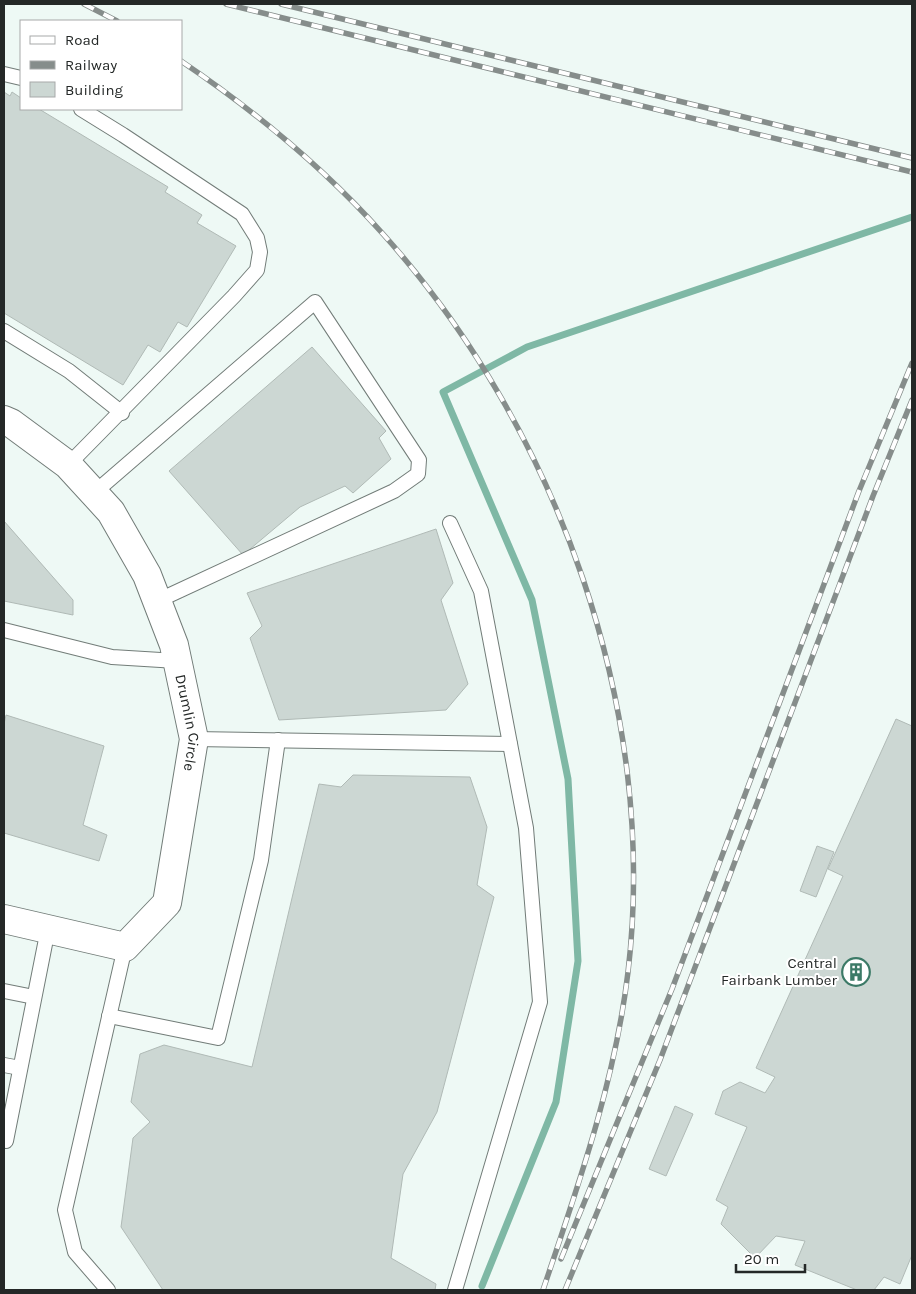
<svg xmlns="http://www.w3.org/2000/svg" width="916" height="1294" viewBox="0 0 916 1294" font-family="Karla,sans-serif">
  <rect width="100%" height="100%" fill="#eef9f5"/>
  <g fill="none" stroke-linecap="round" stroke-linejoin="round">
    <path stroke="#7fb8a5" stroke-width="7" d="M482 1286 556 1102 578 961 568 779 532 600 443 392 527 347 912 217"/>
  </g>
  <g fill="#ccd7d3" stroke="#b0bab6">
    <path d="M4 92 10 96 12 92 21 98V109H39L168 187 165 192 202 215 197 223 236 246 187 327 178 322 160 352 148 345 123 385 4 313Z"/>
    <path d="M312 347 386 431 379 438 391 459 353 493 345 486 300 507 243 555 169 471Z"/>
    <path d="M4 521 73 600V615L4 601Z"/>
    <path d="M436 529 453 583 441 600 468 684 446 710 279 720 250 638 262 626 247 593Z"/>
    <path d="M6 715 104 746 83 825 107 835 99 861 4 833V724Z"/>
    <path d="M896 719 912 726V1255L900 1284 884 1277 874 1290H857L795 1265 805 1241 776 1236 755 1258 721 1224 728 1207 716 1200 747 1127 715 1114 723 1091 740 1082 765 1093 775 1077 756 1068 843 876 828 869Z"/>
    <path d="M353 775 470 777 487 827 477 885 494 897 437 1112 403 1174 391 1258 436 1284 435 1290H163L121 1227 133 1138 150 1122 131 1102 140 1054 164 1045 252 1067 319 784 341 787Z"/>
    <path d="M817 846 834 852 816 897 800 891Z"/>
    <path d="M675 1106 693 1114 666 1176 649 1169Z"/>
  </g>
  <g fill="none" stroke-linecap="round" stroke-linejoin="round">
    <defs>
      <g id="service">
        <path d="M4 74 21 78"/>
        <path d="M4 331 69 371 122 413"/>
        <path d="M68 465 234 296 257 270 260 252 257 238 242 214 123 135 81 109"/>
        <path d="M94 493 315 302 419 460 418 474 394 491 157 601"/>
        <path d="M450 523 481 591 526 828 540 1002 455 1290"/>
        <path d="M4 630 112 657 177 661"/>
        <path d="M194 739 510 744"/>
        <path d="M4 991 34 997"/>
        <path d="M109 1016 218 1038 261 860 278 740"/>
        <path d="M4 1065 20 1068"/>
        <path d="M6 1141 48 929"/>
        <path d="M108 1290 75 1252 65 1210 125 947"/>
      </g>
      <g id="minor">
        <path id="s1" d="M4 420 11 423 68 465 111 512 147 575 174 645 194 739 167 903 125 947 4 919"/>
      </g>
    </defs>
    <use href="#service" stroke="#727c78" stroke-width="16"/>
    <use href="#minor" stroke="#727c78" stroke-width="30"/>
    <use href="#service" stroke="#fff" stroke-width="14"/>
    <use href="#minor" stroke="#fff" stroke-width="28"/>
    <defs>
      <g id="rail">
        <path d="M84 4 117 21"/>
        <path d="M226 4 912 172"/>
        <path d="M281 4 912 158"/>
        <path d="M181 61C255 111 323 167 383 234 558 429 659 711 628 972 615 1082 578 1186 543 1290"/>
        <path d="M561 1259 672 989 859 491 912 363"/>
        <path d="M565 1290 660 1060 873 496 912 400"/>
      </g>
    </defs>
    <use href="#rail" stroke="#868d8b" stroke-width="5.5"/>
    <use href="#rail" stroke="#fff" stroke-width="4" stroke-dasharray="11" stroke-linecap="butt"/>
  </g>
  <defs>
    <symbol id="building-ring" viewBox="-11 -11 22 22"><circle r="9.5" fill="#fff" stroke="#3c7a67" stroke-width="1.5"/><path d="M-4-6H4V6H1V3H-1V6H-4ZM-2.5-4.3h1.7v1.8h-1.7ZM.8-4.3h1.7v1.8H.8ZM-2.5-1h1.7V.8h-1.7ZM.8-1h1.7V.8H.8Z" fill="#3c7a67"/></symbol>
  </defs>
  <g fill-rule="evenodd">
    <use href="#building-ring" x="840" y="956" width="32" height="32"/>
  </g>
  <g text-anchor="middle" stroke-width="4" stroke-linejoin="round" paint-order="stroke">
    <g font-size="15" fill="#242827" stroke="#fff">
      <text dy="5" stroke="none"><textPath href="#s1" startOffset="369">Drumlin Circle</textPath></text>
    </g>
    <g font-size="15" fill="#242827" stroke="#fff" text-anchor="end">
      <text x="837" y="968">Central<tspan x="837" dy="17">Fairbank Lumber</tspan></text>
    </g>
  </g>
  <rect width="916" height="1294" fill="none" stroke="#242827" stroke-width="10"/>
  <rect x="20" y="20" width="162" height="90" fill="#ffffff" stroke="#a7a9a9"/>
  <rect x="30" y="36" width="25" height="8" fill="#ffffff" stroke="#a7a9a9"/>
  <text x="65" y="45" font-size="15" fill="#242827">Road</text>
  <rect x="30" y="61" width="25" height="8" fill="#868d8b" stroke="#a7a9a9"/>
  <text x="65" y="70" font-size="15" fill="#242827">Railway</text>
  <rect x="30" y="82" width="25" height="15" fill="#ccd7d3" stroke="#a7a9a9"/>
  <text x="65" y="95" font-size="15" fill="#242827">Building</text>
  <path d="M736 1264v8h69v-8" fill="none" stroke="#242827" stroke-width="2.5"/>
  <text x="744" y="1264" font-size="15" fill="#242827" stroke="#ffffff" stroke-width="4" paint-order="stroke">20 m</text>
</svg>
